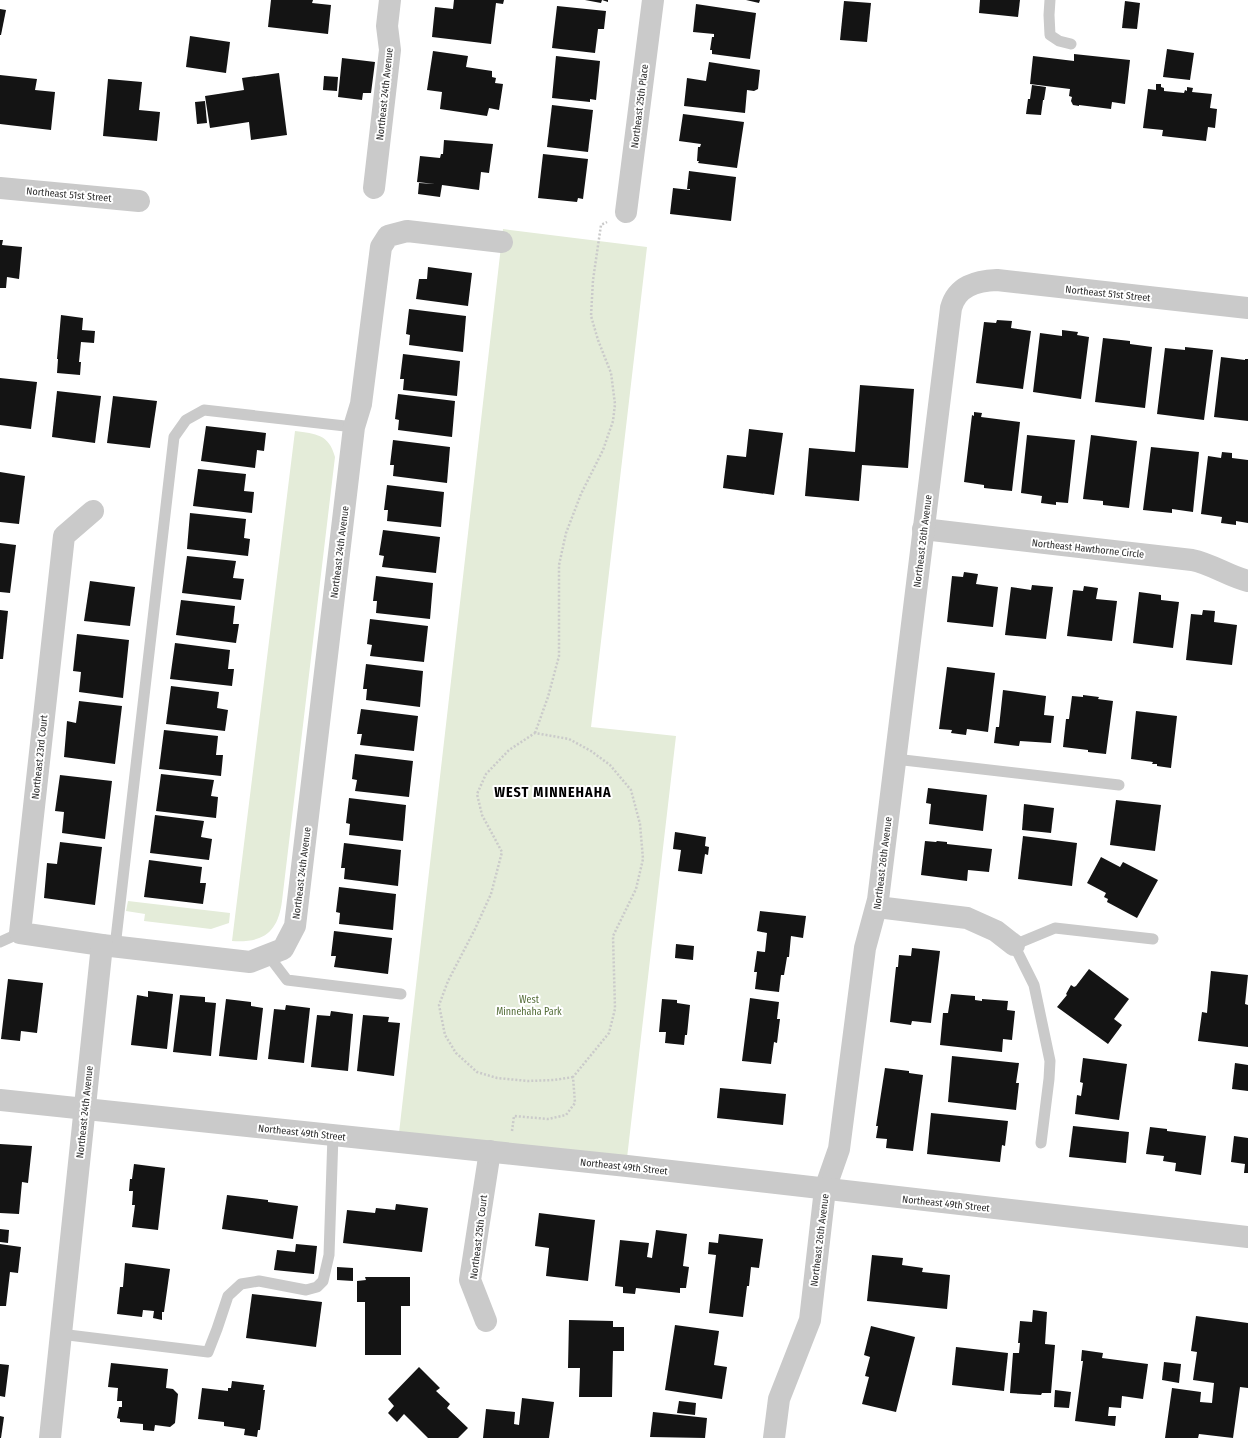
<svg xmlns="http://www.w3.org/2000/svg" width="1248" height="1438" viewBox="0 0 1248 1438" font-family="'Fira Sans Condensed',sans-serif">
  <rect width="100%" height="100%" fill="#fff"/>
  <g fill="#e4ecd9">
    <path d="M503 229 647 247 591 727 676 736 627 1158 399 1133Z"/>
    <path d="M295 431C316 434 329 434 335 457L282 901C278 932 264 943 232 941Z"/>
    <path d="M128 901 230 913 229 923 211 929 144 921 145 914 126 911Z"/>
  </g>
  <g fill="#141414">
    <path d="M271 0H313L312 3 331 5 328 34 268 27Z"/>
    <path d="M454 0H504L503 4 496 3 491 44 432 37 435 7 453 9Z"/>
    <path d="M585 0H608V2L602 0 601 3Z"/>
    <path d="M746 0H760L759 3Z"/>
    <path d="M980 0H1020L1018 17 979 13Z"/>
    <path d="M844 1 871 3 867 42 840 40Z"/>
    <path d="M1125 1 1140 3 1137 29 1122 28Z"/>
    <path d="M696 4 756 13 750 59 712 54V50H710L712 37H714V34L693 32Z"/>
    <path d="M557 6 606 11 604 29H598L595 53 552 48Z"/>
    <path d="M0 9 6 10 1 35H0Z"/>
    <path d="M190 36 230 42 226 73 186 67Z"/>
    <path d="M1167 49 1194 53 1190 80 1163 77Z"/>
    <path d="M433 51 468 56 466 67 492 71V77L496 78 495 83 503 84 499 110 489 108 487 116 440 109 442 92 427 90Z"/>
    <path d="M1074 54 1130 60 1125 104 1112 102 1111 109 1079 105V106L1073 105 1071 101 1072 97 1069 96 1070 89 1030 84 1033 56 1074 61Z"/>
    <path d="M556 56 600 61 596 100 590 99V102L552 98Z"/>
    <path d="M342 58 375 62 371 93H363L362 100 338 97Z"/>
    <path d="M709 62 760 70 758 89 754 91 747 90 745 113 684 106 687 78 706 81Z"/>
    <path d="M279 73 287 135 251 140 249 122 210 128 205 96 244 90 242 78Z"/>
    <path d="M0 75 37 79 35 90 55 92 51 130 0 124Z"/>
    <path d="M324 76 338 77 337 91 323 90Z"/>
    <path d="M108 79 142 82 139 110 160 112 157 141 103 136Z"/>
    <path d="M1156 84H1161V87L1164 88V91L1184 93 1185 90 1187 91V87L1193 88 1192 92 1212 94 1210 108 1217 109 1215 128 1208 127 1206 141 1162 136 1163 130 1143 128 1148 89 1156 90Z"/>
    <path d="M1032 85 1046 87 1044 100H1043L1041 115 1026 114 1028 99H1030Z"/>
    <path d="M205 101 207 123 197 124 195 102Z"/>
    <path d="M552 105 593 110 588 152 547 147Z"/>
    <path d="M683 114 744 122 737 168 698 163 699 161H697L698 147H700L701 144 679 141Z"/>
    <path d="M444 140 493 144 489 173 481 172 479 190 442 185 440 197 418 194 419 183 435 184 417 182 420 156 440 158 441 154H443Z"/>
    <path d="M543 154 588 159 583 199 578 198 577 202 538 198Z"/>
    <path d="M689 171 736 177 731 221 670 214 673 188 690 190V189H687Z"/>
    <path d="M0 240H3L2 245 22 247 19 279 7 277 6 288H0Z"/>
    <path d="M428 267 472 273 468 306 416 299 419 279H427Z"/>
    <path d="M409 309 466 316 463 352 409 345 410 335 406 334Z"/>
    <path d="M61 315 83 318 82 330 95 331 94 343 81 342 79 362H81L80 375 57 373 58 359H57Z"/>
    <path d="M997 320 1012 321 1011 328 1031 331 1023 389 976 383 984 322 996 323Z"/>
    <path d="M1062 330 1078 332 1077 335 1089 337 1081 399 1033 392 1040 333 1062 336Z"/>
    <path d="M1103 338 1130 341V344L1152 347 1145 408 1095 402Z"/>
    <path d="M1185 347 1213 350 1204 420 1157 414 1165 348 1185 350Z"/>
    <path d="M403 354 460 361 457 396 403 390 404 379H400Z"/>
    <path d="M1221 357 1245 360V359H1248V421L1214 417Z"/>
    <path d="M0 378 37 382 31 429 0 425Z"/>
    <path d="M860 385 914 389 908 468 862 465 859 501 805 496 809 448 855 452Z"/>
    <path d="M57 391 101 396 95 443 52 437Z"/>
    <path d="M398 394 455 401 452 437 398 430 399 420 395 419Z"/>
    <path d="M113 396 157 401 150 448 107 443Z"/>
    <path d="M974 412 982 413 981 417 1020 422 1012 491 984 488V485L964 482 972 415 974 416Z"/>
    <path d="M206 426 266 433 264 451 257 450 255 468 201 461Z"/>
    <path d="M749 429 783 433 774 495 723 488 727 455 746 457Z"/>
    <path d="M1027 435 1075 440 1068 503 1056 502V505L1041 503 1042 496 1021 493Z"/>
    <path d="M1091 435 1137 441 1129 508 1103 505V501L1083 499Z"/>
    <path d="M393 440 450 447 447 483 393 476 394 465H390Z"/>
    <path d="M1151 447 1199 452 1193 512 1172 509V513L1143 510Z"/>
    <path d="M1222 452 1232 453V458L1248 460V523L1236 521V525L1221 523 1222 517 1201 514 1208 456 1221 458Z"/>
    <path d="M198 469 246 474 244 491 254 492 252 513 193 506Z"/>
    <path d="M0 472 25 476 19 524 0 522Z"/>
    <path d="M387 485 444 492 441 527 387 521 388 510H384Z"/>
    <path d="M190 513 246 519 244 538 250 539 248 556 187 549Z"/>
    <path d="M383 530 440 537 436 573 382 567 384 556 379 555Z"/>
    <path d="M0 543 16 545 10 593 0 592Z"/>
    <path d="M187 556 236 561 233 578 244 579 241 600 182 593Z"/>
    <path d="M964 572 978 574 976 584 998 587 993 627 947 622 952 576 963 577Z"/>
    <path d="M376 576 433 583 430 619 376 613 377 601H373Z"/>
    <path d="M90 581 135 587 130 626 84 621Z"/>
    <path d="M1032 585 1053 587 1046 639 1005 635 1011 587 1031 590Z"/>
    <path d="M1084 586 1098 588 1096 599 1117 601 1112 641 1067 636 1073 590 1083 591Z"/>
    <path d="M1139 592 1161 595V600L1179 602 1173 648 1133 643Z"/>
    <path d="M181 600 235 606 233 624H239L236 643 176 635Z"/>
    <path d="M0 610 8 611 3 659H0Z"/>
    <path d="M1203 610 1215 611 1214 622 1237 625 1232 665 1186 660 1191 614 1202 615Z"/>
    <path d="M370 619 428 626 424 662 370 656 372 645 367 644Z"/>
    <path d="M77 634 129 640 123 698 79 692 81 672 73 671Z"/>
    <path d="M175 643 230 650 228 669H234L232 686 170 679Z"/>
    <path d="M366 664 423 671 420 707 366 700 367 689H363Z"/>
    <path d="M947 667 995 673 988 732 967 729 966 735 951 733 952 730 939 729Z"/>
    <path d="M171 686 219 692 217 708 228 710 225 731 166 724Z"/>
    <path d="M1003 690 1046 696 1044 715 1054 716 1051 743 1020 741 1019 746 994 743 996 727H999Z"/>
    <path d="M1083 695 1099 697 1098 699 1113 701 1106 754 1088 752V750L1063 747 1066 719H1069L1072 696 1083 697Z"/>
    <path d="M79 701 122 706 115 764 64 757 67 721 76 723Z"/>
    <path d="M361 709 418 716 414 751 360 745 362 734H357Z"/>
    <path d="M1136 711 1177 716 1171 768 1157 766V764H1152L1153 762 1131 759Z"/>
    <path d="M164 730 218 736 216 755H223L221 776 159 769Z"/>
    <path d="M355 754 413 761 409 797 355 791 357 780 352 779Z"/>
    <path d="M161 774 214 780 211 796 218 797 216 818 156 811Z"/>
    <path d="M60 775 112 781 105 839 62 833 64 812 55 811Z"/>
    <path d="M928 788 987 795 983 831 929 824 931 804 926 803Z"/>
    <path d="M349 798 406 805 403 841 349 835 350 824 346 823Z"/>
    <path d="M1116 800 1161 805 1155 851 1110 845Z"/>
    <path d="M1024 804 1054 808 1051 833 1022 830Z"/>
    <path d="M155 815 204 821 201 837 212 839 209 860 150 853Z"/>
    <path d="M675 832 706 837 705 846 709 847 708 855 705 854 702 874 678 871 681 850 673 849Z"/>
    <path d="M1023 836 1077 843 1072 886 1018 879Z"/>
    <path d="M925 841 936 842 937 841 947 842V844L992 849 989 872 968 870 967 881 921 875Z"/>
    <path d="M60 842 102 847 95 905 44 898 47 863 57 864Z"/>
    <path d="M344 843 401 850 398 886 344 879 345 868H341Z"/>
    <path d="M1101 857 1120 867 1123 862 1158 880 1137 918 1107 902 1108 899 1104 897 1106 893 1087 883Z"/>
    <path d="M149 860 202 867 200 883H206L203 904 144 897Z"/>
    <path d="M339 887 396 894 393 930 339 924 340 913 336 912Z"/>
    <path d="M760 911 806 916 803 938 791 936 789 957H787L784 975H781L779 992 755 989 757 972H754L757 951 765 952 767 933 757 931Z"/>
    <path d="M334 931 392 938 388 974 334 967 336 956H331Z"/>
    <path d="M676 944 694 946 693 960 675 958Z"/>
    <path d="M912 948 940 951 931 1023 912 1021 911 1025 890 1022 896 967H898L899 955 911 956Z"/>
    <path d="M1089 969 1129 999 1114 1019 1122 1025 1108 1044 1057 1007 1067 995 1066 994 1071 985 1074 987 1076 986Z"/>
    <path d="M1211 971 1248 975 1245 1004 1248 1005V1047L1198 1041 1202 1012 1207 1013Z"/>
    <path d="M8 979 43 983 37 1033 21 1031 20 1041 1 1039Z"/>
    <path d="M148 991 173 994 167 1049 131 1045 137 995 148 997Z"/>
    <path d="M951 994 975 996V1000L982 1001V999L1008 1001 1007 1010 1015 1011 1012 1040 1003 1039 1002 1052 940 1045 943 1013H948Z"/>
    <path d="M180 995 205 997V1002L216 1003 211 1056 173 1052Z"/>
    <path d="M750 998 779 1002 777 1019H780L777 1043 774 1042 771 1064 742 1061Z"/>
    <path d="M226 999 251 1002V1006L263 1008 257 1060 219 1056Z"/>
    <path d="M662 999 677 1000V1003L690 1005 687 1035H685L684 1045 665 1043 666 1032H659Z"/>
    <path d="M286 1005 310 1008 304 1063 268 1059 274 1009 285 1010Z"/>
    <path d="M331 1011 353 1014 348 1071 311 1067 317 1015 330 1016Z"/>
    <path d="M363 1015 389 1017 388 1022 400 1023 394 1076 357 1071Z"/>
    <path d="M952 1056 1019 1063 1016 1083H1019L1016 1110 948 1102Z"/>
    <path d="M1083 1058 1127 1064 1119 1120 1075 1114 1077 1095 1081 1096 1083 1083 1080 1082Z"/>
    <path d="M1235 1063 1248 1065V1091L1232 1089Z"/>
    <path d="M885 1068 909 1071V1073L923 1075 913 1151 886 1148 887 1139 876 1138 878 1126H876Z"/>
    <path d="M720 1088 786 1094 783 1125 717 1118Z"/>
    <path d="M931 1113 1008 1121 1005 1146 1002 1145 1000 1162 927 1154Z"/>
    <path d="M1073 1126 1129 1132 1126 1163 1069 1157Z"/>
    <path d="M1150 1127 1167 1129V1131L1206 1136 1201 1175 1175 1171 1176 1163 1163 1161 1164 1156 1146 1154Z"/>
    <path d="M1234 1136 1248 1138V1173H1244L1245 1164 1231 1162Z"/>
    <path d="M0 1144 32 1146 28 1183 22 1182 19 1214 0 1213Z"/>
    <path d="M134 1164 165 1168 158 1230 132 1227 135 1205H132L133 1191H129L130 1179H132Z"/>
    <path d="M227 1195 268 1200V1202L298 1206 293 1239 222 1229Z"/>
    <path d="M396 1204 428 1208 422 1252 343 1243 347 1210 375 1213 376 1208 395 1210Z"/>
    <path d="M539 1213 595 1220 588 1281 546 1276 549 1248 535 1246Z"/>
    <path d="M0 1229 9 1230 8 1243 0 1242Z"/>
    <path d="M656 1230 687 1234 683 1266 689 1267 686 1288H680V1293L636 1288 635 1294 623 1293V1287L615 1286 620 1240 649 1243 647 1257 652 1258Z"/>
    <path d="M719 1234 763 1239 759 1268 751 1267 749 1286H747L743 1317 709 1313 716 1255 708 1254 709 1242 718 1243Z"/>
    <path d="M0 1244 21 1247 18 1273 10 1272 6 1306H0Z"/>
    <path d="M296 1244 317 1246 314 1274 274 1270 277 1250 295 1252Z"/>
    <path d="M872 1255 903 1258 902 1265 923 1268 922 1272 950 1275 947 1309 867 1301Z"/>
    <path d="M125 1263 170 1269 164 1312H162V1320L153 1318 154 1311 143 1310 142 1317 117 1314 120 1287H123Z"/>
    <path d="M337 1267 353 1268V1281L337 1280Z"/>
    <path d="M365 1277H410V1306H401V1355H365V1302H357V1281L366 1280Z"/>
    <path d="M252 1294 322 1302 316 1347 246 1338Z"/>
    <path d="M1033 1310 1047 1312 1045 1344 1055 1345 1051 1393H1042L1041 1395 1010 1393 1013 1353H1019L1020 1343H1018L1020 1321 1032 1322Z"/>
    <path d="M1196 1316 1248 1323V1388L1240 1387 1233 1438 1199 1434 1198 1438H1165L1172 1388 1201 1392 1200 1402 1212 1403 1214 1383 1193 1380 1197 1352 1191 1351Z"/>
    <path d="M569 1320 613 1321V1327H624V1351H613L612 1397H579L580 1368H568Z"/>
    <path d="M675 1325 719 1331 714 1365 727 1367 722 1399 665 1390Z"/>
    <path d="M871 1326 915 1337 896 1412 862 1404 869 1377 865 1376 870 1357 864 1355Z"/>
    <path d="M956 1347 1008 1353 1004 1391 952 1385Z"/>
    <path d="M1082 1350 1103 1353 1102 1358 1148 1364 1143 1399 1122 1396 1121 1408 1109 1407 1108 1416H1116L1115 1426 1075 1421 1083 1361H1081Z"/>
    <path d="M1164 1362 1181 1364 1179 1383 1162 1380Z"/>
    <path d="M111 1363 168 1369 166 1388 173 1389 178 1394 175 1423 170 1427 155 1425 154 1431 143 1430V1424L120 1422V1419L117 1418 119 1407H122V1401H117L118 1388 108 1387Z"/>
    <path d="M0 1364 9 1365 5 1397 0 1396Z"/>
    <path d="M419 1367 440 1388 436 1391 450 1404 447 1408 468 1428 458 1438H428L404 1414 397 1422 388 1413 394 1406 388 1399Z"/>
    <path d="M232 1381 264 1385 263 1390H265L260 1430H258L257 1437 244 1435 245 1429 224 1426V1422L198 1419 202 1388 228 1391V1388H231Z"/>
    <path d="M1055 1390 1071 1392 1069 1408 1054 1407Z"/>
    <path d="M522 1398 554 1402 549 1438H483L486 1409 515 1412 514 1424 519 1425Z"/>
    <path d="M679 1401 696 1403 695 1415 677 1413Z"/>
    <path d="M653 1412 707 1418 705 1438 650 1437Z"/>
    <path d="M0 1416 4 1417 1 1438H0Z"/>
  </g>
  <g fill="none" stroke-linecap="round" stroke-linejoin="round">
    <g stroke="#cacaca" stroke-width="2.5" stroke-dasharray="2 2" stroke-linecap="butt">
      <path d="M535 733 548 697 559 656V565L566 533 581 494 603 450 613 421 615 404 611 373 598 340 591 316 593 280 601 225 607 222"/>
      <path d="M512 1131 514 1116 548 1119 566 1115 575 1103 573 1077 609 1033 615 1009 613 936 636 889 643 859 640 824 631 790 610 765 591 751 569 739 535 733 509 750 486 774 477 794 482 815 502 852 491 894 475 929 448 981 439 1005 445 1035 456 1053 477 1072 497 1078 528 1081 554 1080 573 1077"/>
    </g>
    <g stroke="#cacaca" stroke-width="11">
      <path d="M1050 0 1049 15 1050 35 1059 41 1071 44"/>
      <path d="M895 759 1119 785"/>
      <path d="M0 942 20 933"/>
      <path d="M115 947 174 437 186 420 204 410 354 427"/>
      <path d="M268 955 287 980 401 994"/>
      <path d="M1041 1143 1049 1079 1050 1061 1034 985 1014 945 1055 928 1153 939"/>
      <path d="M60 1334 208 1352 217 1329 228 1296 241 1284 259 1281 306 1290 317 1287 323 1281 329 1255 333 1135"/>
    </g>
    <g stroke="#cacaca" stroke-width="22">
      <path d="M0 188 139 201"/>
      <path d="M374 188 390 50 387 26 390 0"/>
      <path d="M626 212 653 0"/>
      <path d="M93 511 64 536 20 933 102 945 250 962 283 949 295 926 354 427 361 404 381 247 388 236 407 231 502 242"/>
      <path d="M923 529 1192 560C1212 564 1228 576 1248 581"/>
      <path d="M877 907 967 918 996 931 1014 945"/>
      <path d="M486 1321 470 1280 490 1151"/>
      <path d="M50 1438 102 945"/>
      <path d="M774 1438 779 1399 810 1320 825 1189 839 1149 865 948 878 900 951 308C957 286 976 281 997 280L1248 308"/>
    </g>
    <path stroke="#cacaca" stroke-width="22" d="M0 1100 627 1166 1248 1237"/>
  </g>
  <g text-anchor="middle" stroke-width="4" stroke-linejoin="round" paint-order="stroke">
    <g font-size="10" fill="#2d2d2d" stroke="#fff">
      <text transform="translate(384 94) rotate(-84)" y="4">Northeast 24th Avenue</text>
      <text transform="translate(639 106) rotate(-83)" y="4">Northeast 25th Place</text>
      <text transform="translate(69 194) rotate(5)" y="4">Northeast 51st Street</text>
      <text transform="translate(1108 293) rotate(6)" y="4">Northeast 51st Street</text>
      <text transform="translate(922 541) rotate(-83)" y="4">Northeast 26th Avenue</text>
      <text transform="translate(1088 548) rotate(6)" y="4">Northeast Hawthorne Circle</text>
      <text transform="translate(339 552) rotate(-83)" y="4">Northeast 24th Avenue</text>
      <text transform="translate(39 757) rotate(-84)" y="4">Northeast 23rd Court</text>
      <text transform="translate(882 863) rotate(-83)" y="4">Northeast 26th Avenue</text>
      <text transform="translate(301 873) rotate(-83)" y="4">Northeast 24th Avenue</text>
      <text transform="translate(84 1112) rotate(-84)" y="4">Northeast 24th Avenue</text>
      <text transform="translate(302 1132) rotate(6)" y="4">Northeast 49th Street</text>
      <text transform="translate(624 1166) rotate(6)" y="4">Northeast 49th Street</text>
      <text transform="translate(946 1203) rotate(6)" y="4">Northeast 49th Street</text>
      <text transform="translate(478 1237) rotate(-83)" y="4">Northeast 25th Court</text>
      <text transform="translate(819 1240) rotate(-83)" y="4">Northeast 26th Avenue</text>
    </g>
    <g font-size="10" fill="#536c37" stroke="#fff">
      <text x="529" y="1003">West<tspan x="529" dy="12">Minnehaha Park</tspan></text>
    </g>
    <g font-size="14" font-weight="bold" letter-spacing="1" fill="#000" stroke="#fff">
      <text x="553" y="797">WEST MINNEHAHA</text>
    </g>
  </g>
</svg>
